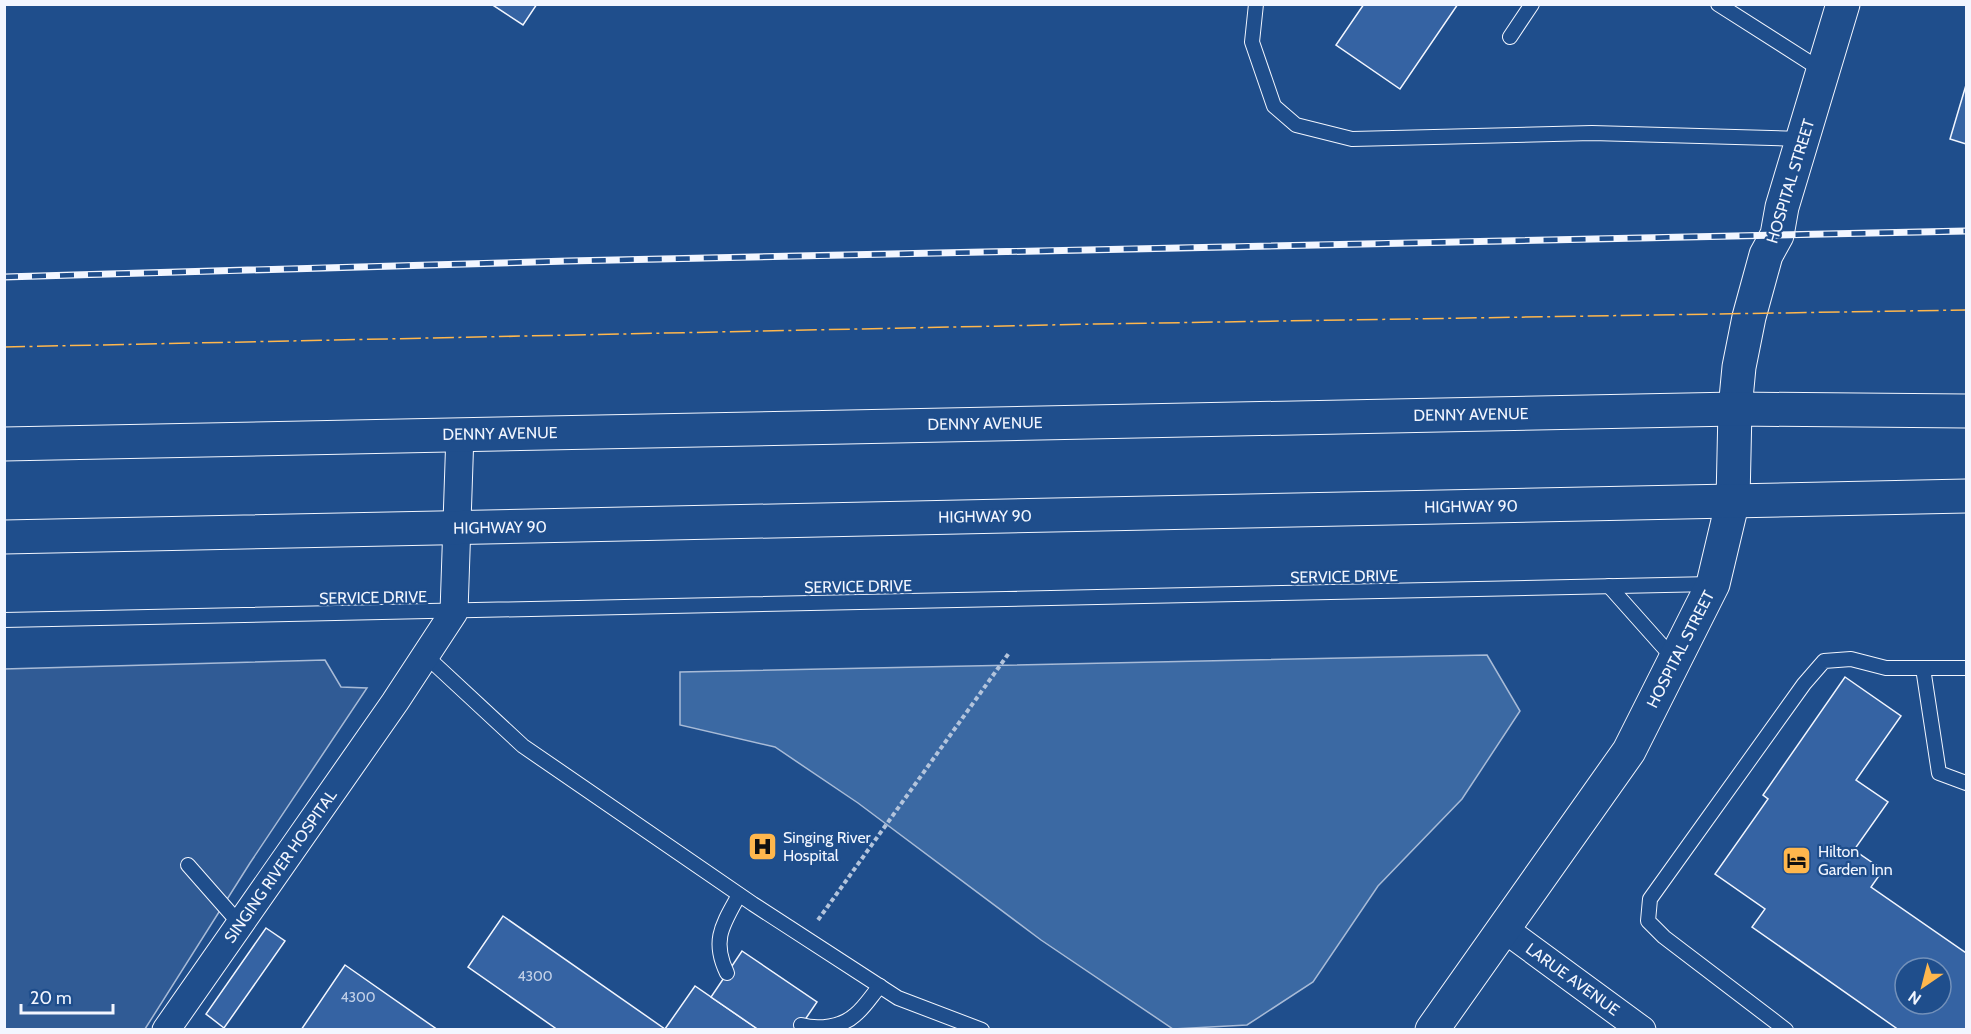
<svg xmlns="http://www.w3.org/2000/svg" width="1971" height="1034" viewBox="0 0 1971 1034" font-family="Cabin,sans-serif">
  <rect width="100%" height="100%" fill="#1f4e8c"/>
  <path fill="#305b95" stroke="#a8bbd7" stroke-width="1.5" d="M325 660 341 687 367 688 250 863 145 1029H5L4 669Z"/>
  <path fill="#3b69a3" stroke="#a8bbd7" stroke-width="1.5" d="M1487 655 1520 711 1462 799 1378 886 1313 982 1247 1025 1173 1029 1041 940 858 803 775 747 680 725V672Z"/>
  <g fill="#3563a3" stroke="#f2f6ff" stroke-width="1.5" fill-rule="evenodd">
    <path d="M491 4H537L523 25Z"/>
    <path d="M1364 4H1458L1400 89 1336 45Z"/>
    <path d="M1966 85V144L1950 139Z"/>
    <path d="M1845 677 1901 716 1856 780 1888 802 1854 850 1883 870 1871 887 1966 953V1030H1899L1752 927 1765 909 1715 874 1768 799 1763 795ZM1905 968H1941V1004H1905Z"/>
    <path d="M503 916 665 1029 695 986 759 1030H558L468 967Z"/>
    <path d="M266 928 285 941 224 1028 206 1014Z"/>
    <path d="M742 951 817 1002 798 1030H759L711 997Z"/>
    <path d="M345 965 438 1030H301Z"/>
  </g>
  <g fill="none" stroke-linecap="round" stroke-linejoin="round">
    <defs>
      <g id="service">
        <path d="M1256 4 1252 42 1274 106 1296 125 1352 139 1592 133 1802 139"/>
        <path d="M1718 4 1823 71"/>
        <path d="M1510 37 1532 4"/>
        <path d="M1609 586 1674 659"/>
        <path d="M4 620 1712 584"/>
        <path d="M426 656 523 746 753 904 898 998 982 1030"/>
        <path d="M1923 668H1966"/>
        <path d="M188 865 239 923"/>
        <path d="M727 973C711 940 723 924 739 895"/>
        <path d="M801 1025C818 1030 842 1027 855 1015 865 1007 872 995 880 986"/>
        <path d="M1786 1030 1664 937 1648 921 1650 899 1804 684 1824 661 1851 659 1886 668H1923L1939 773 1966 783"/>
      </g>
      <g id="minor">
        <path d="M1503 928 1642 1030"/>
        <path d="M166 1030 395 702 454 612 460 433"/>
      </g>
      <path id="tertiary" d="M1432 1030 1629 751 1713 584 1733 500 1735 409 1739 367 1749 317 1766 255 1777 235 1782 207 1843 4"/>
      <g id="primary">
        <path d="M4 444 1735 409 1966 411"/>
        <path d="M4 537 1966 496"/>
      </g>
    </defs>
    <use href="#service" stroke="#f2f6ff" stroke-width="16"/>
    <use href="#minor" stroke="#f2f6ff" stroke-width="29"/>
    <use href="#tertiary" stroke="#f2f6ff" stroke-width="35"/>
    <use href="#primary" stroke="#f2f6ff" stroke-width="35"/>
    <path stroke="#b3c4dc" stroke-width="4" stroke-dasharray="4.5 3" stroke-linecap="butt" d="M818 920 1009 653"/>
    <use href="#service" stroke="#1f4e8c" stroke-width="14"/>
    <use href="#minor" stroke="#1f4e8c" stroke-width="27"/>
    <use href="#tertiary" stroke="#1f4e8c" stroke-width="33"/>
    <use href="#primary" stroke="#1f4e8c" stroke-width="33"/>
    <defs>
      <path id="rail" d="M4 277 568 261 1966 231"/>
    </defs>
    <use href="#rail" stroke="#f2f6ff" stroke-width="7"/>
    <use href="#rail" stroke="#1f4e8c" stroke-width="4.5" stroke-dasharray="14" stroke-linecap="butt"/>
    <path stroke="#ffb74d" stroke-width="1.5" stroke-dasharray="21 4.5 3 4.5" stroke-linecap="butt" d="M4 347 1095 324 1966 310"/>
  </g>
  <defs>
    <symbol id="hospital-square" viewBox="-11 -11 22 22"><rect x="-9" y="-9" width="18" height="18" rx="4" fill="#ffb74d" stroke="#1f4e8c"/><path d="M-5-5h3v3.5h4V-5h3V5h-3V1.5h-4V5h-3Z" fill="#111"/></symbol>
    <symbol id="hotel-square" viewBox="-11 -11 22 22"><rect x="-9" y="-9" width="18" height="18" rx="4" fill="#ffb74d" stroke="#1f4e8c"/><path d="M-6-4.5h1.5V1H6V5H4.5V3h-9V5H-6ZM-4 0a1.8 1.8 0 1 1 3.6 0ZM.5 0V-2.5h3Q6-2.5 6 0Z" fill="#111"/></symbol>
  </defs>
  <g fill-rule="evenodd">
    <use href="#hospital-square" x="746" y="830" width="33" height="33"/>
    <use href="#hotel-square" x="1780" y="844" width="33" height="33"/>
  </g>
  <g text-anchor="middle" stroke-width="4.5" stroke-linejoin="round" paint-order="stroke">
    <g font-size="14" fill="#c3d1e8">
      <text x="535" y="981">4300</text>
      <text x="358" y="1002">4300</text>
    </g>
    <g font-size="16" fill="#f2f6ff" stroke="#1f4e8c">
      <text transform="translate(1790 181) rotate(-73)" y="6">HOSPITAL STREET</text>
      <text transform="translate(1471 414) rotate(-1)" y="6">DENNY AVENUE</text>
      <text transform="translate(985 423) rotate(-1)" y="6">DENNY AVENUE</text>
      <text transform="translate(500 433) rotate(-1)" y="6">DENNY AVENUE</text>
      <text transform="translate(1471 506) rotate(-1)" y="6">HIGHWAY 90</text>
      <text transform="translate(985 516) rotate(-1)" y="6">HIGHWAY 90</text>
      <text transform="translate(500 527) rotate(-1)" y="6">HIGHWAY 90</text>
      <text transform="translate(1344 576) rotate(-1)" y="6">SERVICE DRIVE</text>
      <text transform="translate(858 586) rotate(-1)" y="6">SERVICE DRIVE</text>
      <text transform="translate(373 597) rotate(-1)" y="6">SERVICE DRIVE</text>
      <text transform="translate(1680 649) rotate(-63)" y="6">HOSPITAL STREET</text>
      <text transform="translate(280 866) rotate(-55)" y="6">SINGING RIVER HOSPITAL</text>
      <text transform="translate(1573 979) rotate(36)" y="6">LARUE AVENUE</text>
    </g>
    <g font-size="16" fill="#f2f6ff" stroke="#1f4e8c" text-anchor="start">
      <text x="783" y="843">Singing River<tspan x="783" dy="18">Hospital</tspan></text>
      <text x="1818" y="857">Hilton<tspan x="1818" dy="18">Garden Inn</tspan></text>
    </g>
  </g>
  <rect width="1971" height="1034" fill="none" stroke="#f2f6ff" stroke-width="12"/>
  <g transform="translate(1923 986) rotate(215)"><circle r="28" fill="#1f4e8c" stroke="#7391ba" stroke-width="1.5"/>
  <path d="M0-4.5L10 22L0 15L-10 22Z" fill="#ffb74d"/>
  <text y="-9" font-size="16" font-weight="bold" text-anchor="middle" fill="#f2f6ff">N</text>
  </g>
  <path d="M21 1004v9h92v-9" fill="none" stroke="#f2f6ff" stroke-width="3"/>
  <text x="30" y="1004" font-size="18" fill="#f2f6ff" stroke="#1f4e8c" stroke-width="4.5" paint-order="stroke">20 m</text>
</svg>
